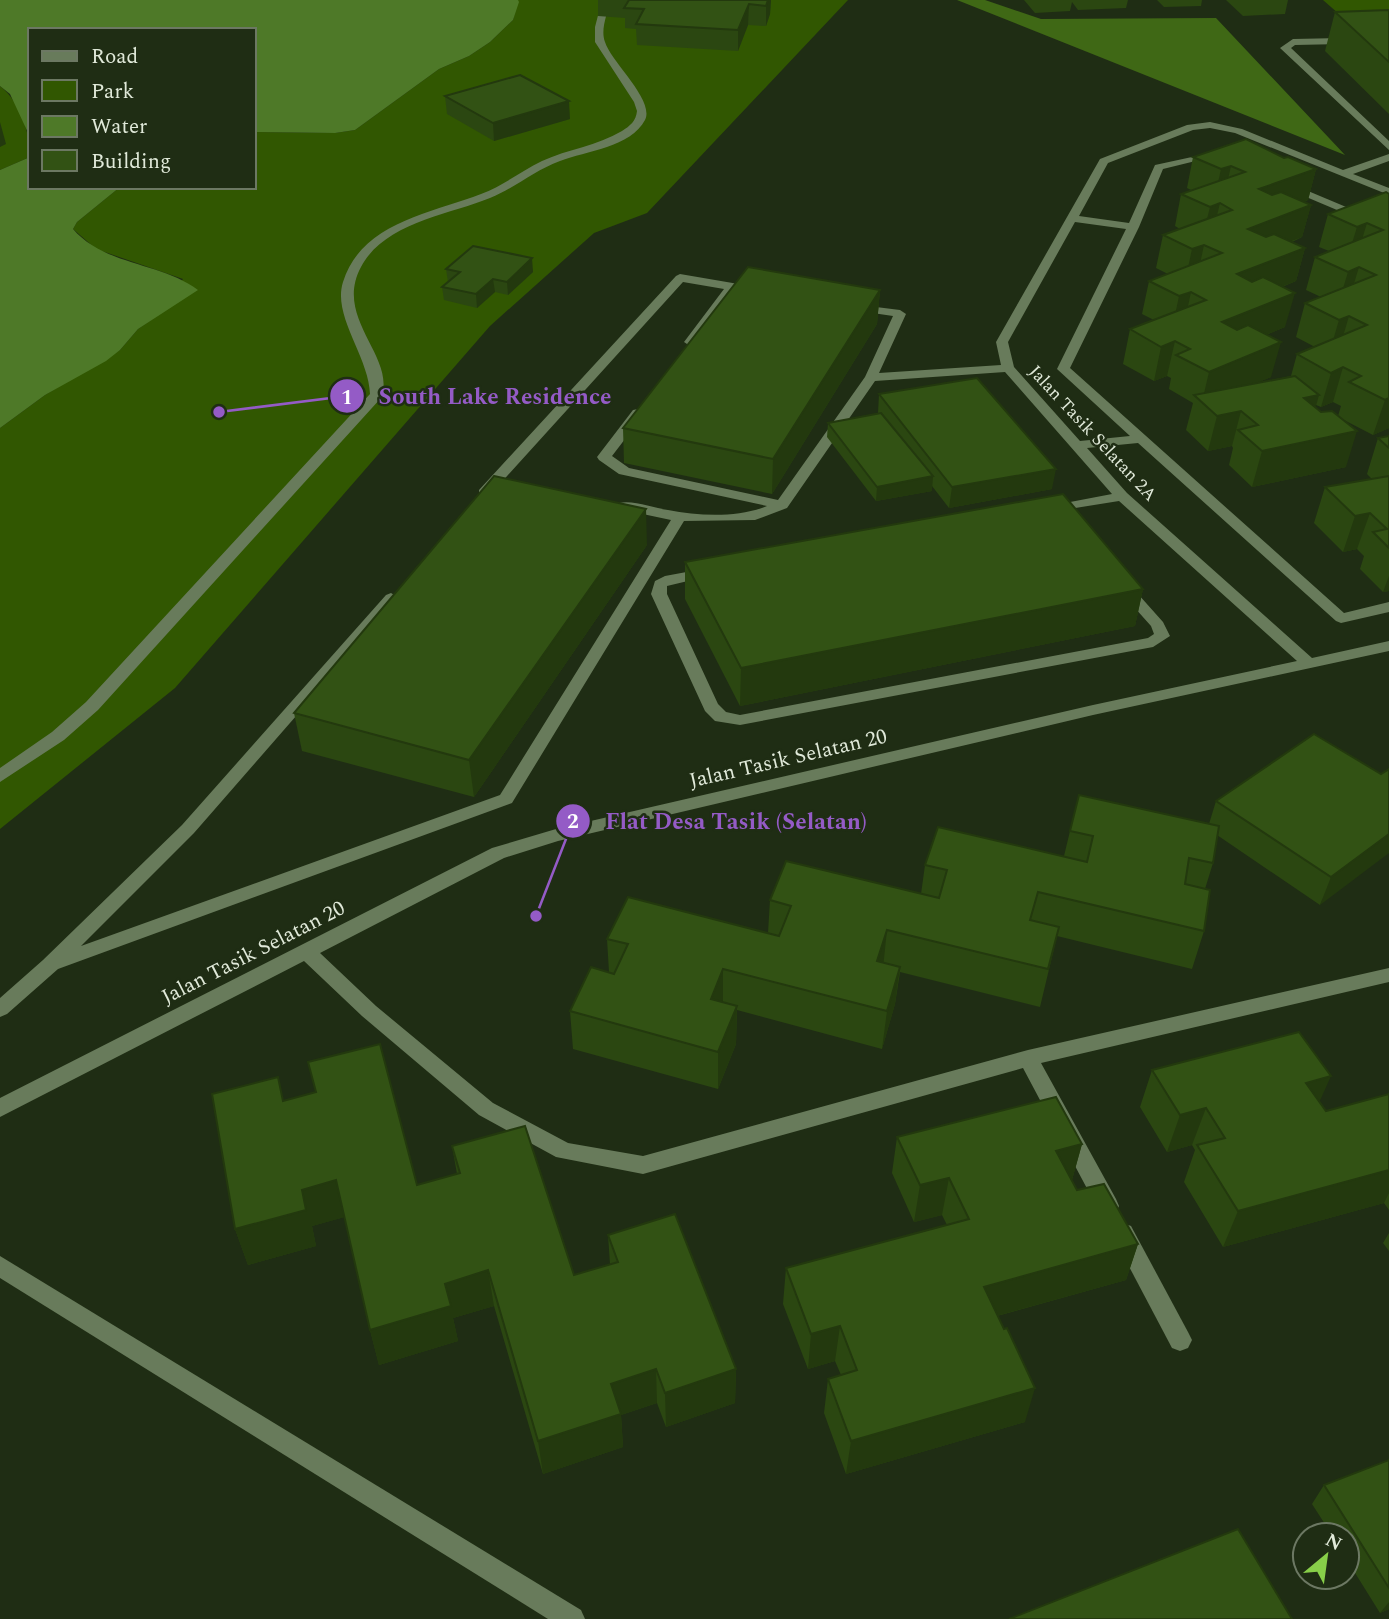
<svg xmlns="http://www.w3.org/2000/svg" width="1389" height="1619" viewBox="0 0 1389 1619" font-family="Spectral,serif">
  <rect width="100%" height="100%" fill="#1f2d14"/>
  <g fill="#315701">
    <path d="M518 0H848L647 213 594 233 490 326 175 688 0 829V428L45 395 120 350 138 329 154 318 183 279 96 249 73 229 77 222 120 187H254V132L335 133 355 130 439 69 469 56 490 42 513 20Z"/>
    <path d="M1323 0H1389V21L1339 14Z"/>
    <path d="M0 86C20 102 30 132 30 157L0 170Z"/>
  </g>
  <path fill="#3f6815" d="M957 0H985L1041 19 1216 18 1345 155Z"/>
  <g fill="#4e7928">
    <path d="M0 0H518L519 2 513 20 490 42 469 56 439 69 355 130 335 133 254 132V30H30V137L10 94 0 86Z"/>
    <path d="M30 157V187H120L77 222 73 229C105 266 161 262 198 290L138 329 120 350 106 361 45 395 0 428V170Z"/>
  </g>
  <g fill="none" stroke-linecap="round" stroke-linejoin="round">
    <g fill="#687b5b" fill-rule="evenodd">
      <path d="M602 0H610C608 13 600 29 605 42 611 62 655 100 645 120 631 147 586 151 560 161 535 170 515 188 490 198 448 215 384 223 361 267 333 319 397 357 381 398L98 710 64 740 0 782V768L52 732 86 702 370 394C369 357 332 316 343 282 361 223 431 213 481 194 503 186 521 171 542 161 568 149 597 146 622 131 630 126 636 121 637 111L634 102 595 42V27Z"/>
      <path d="M1389 37V43L1295 45 1291 48 1389 141V150L1280 48 1293 39Z"/>
      <path d="M1210 122 1242 129 1343 170 1389 154V161L1353 174 1389 188V195L1235 133 1210 128 1193 130 1108 163 1079 216 1129 223 1155 165 1215 152 1220 155 1163 169 1139 227 1070 368 1344 613 1389 602V612L1341 623 1336 621 1138 443 1087 448 1127 493 1312 658 1389 641V651L1093 715 558 841 504 858 320 953 376 1006 493 1103 568 1143 643 1156 1028 1050 1389 968V982L1041 1063 1116 1199 1119 1206 1116 1213 1108 1215 1100 1213 1023 1068 643 1174 556 1157 479 1115 362 1016 304 961 0 1117V1098L492 848 556 829 1093 705 1297 661 1119 501 1044 513V507L1112 494 1005 372 875 381 787 508 755 520 684 521 512 803 58 969 7 1014 0 1017V998L43 960 182 825 386 595 391 593 399 598 194 833 81 946 500 795 671 520 619 509V503C634 500 653 508 668 510 699 516 738 518 767 506L619 474 599 460 597 457 633 410 638 409 645 413 612 456 629 468 778 500 865 377 893 316 852 310V304L900 310 906 314 879 373 1001 365 996 342 1100 159 1187 125ZM1075 222 1126 229 1057 369 1130 436 1080 441 1014 367 1008 342Z"/>
      <path d="M1289 183 1389 225V232L1285 188 1284 186Z"/>
      <path d="M680 274 756 287 762 291 756 295 735 291 694 345 690 346 684 342 724 289 683 282 489 496H479V490L676 276Z"/>
      <path d="M708 568 713 569 715 572 713 575 667 586V594L718 704 726 712 740 715 1148 638 1154 634 1151 626 1117 588 1125 583 1130 585 1163 622 1170 636 1153 647 740 725 715 721 705 711 651 594 655 581 665 576Z"/>
      <path d="M1123 1223 1131 1226 1188 1332 1192 1340 1188 1348 1180 1351 1172 1348 1115 1240 1112 1233 1115 1226Z"/>
      <path d="M0 1256 581 1610 585 1619H548L0 1278Z"/>
    </g>
  </g>
  <g fill="#2b4711" fill-rule="evenodd">
    <path d="M598 0H771L770 14 766 26 748 25 738 51 637 45 636 29 625 28V18L598 16Z"/>
    <path d="M1024 0H1128L1126 8 1078 10 1072 2 1070 11 1035 13Z"/>
    <path d="M1157 0H1202L1201 6 1164 7Z"/>
    <path d="M1226 0H1288L1285 14 1243 16Z"/>
    <path d="M1389 10V114L1325 51 1335 12Z"/>
    <path d="M445 96 570 119 494 141 447 114Z"/>
    <path d="M1193 157 1284 158 1316 169 1308 200 1304 202 1311 205 1302 237 1292 242 1305 248 1296 281 1282 287 1285 327 1266 335 1271 377 1256 383 1291 376 1297 354 1315 347 1296 337 1305 303 1321 297 1306 290 1315 257 1329 251 1319 247 1328 214 1386 192 1389 428 1373 435 1342 419 1346 467 1252 487 1229 465 1233 448 1232 446 1208 451 1186 430 1193 403 1169 389 1171 378 1167 376 1154 381 1123 364 1130 329 1154 320 1142 314 1149 281 1168 274 1156 268 1163 235 1180 229 1175 226 1181 194 1191 190 1187 188ZM1333 402 1341 406 1338 416 1321 412 1315 407 1316 405 1321 407Z"/>
    <path d="M446 269 533 272 508 295 495 292 477 308 444 300 442 287 448 282Z"/>
    <path d="M880 290 877 324 772 494 624 463 623 428Z"/>
    <path d="M879 394 1052 489 949 508 932 486V491L876 501 827 437 828 423 878 413Z"/>
    <path d="M1389 436V591L1383 592 1360 569 1364 556 1357 549 1343 552 1314 523 1325 487 1372 479 1367 474 1378 438Z"/>
    <path d="M647 545 474 797 302 751 294 713Z"/>
    <path d="M685 562 1143 589 1135 626 740 706 685 599Z"/>
    <path d="M1381 774 1320 905 1217 835 1213 863 1205 889 1204 931 1192 969 1057 936 1040 1007 900 972 895 1004 882 1049 737 1010 736 1044 718 1089 573 1049 570 1011 609 972 607 939 768 933 770 900 921 894 925 865 1064 856 1070 831 1209 824 1216 801Z"/>
    <path d="M1152 1070 1320 1102 1326 1111 1389 1094V1210L1384 1203 1223 1247 1184 1182 1195 1150 1192 1145 1167 1152 1140 1107Z"/>
    <path d="M285 1100 417 1185 457 1174 452 1146 574 1275 610 1264 608 1235 736 1369 735 1403 666 1427 657 1403 621 1415 623 1447 543 1474 494 1306 453 1318 458 1341 379 1365 370 1330 344 1217 312 1226 316 1246 248 1265 235 1229Z"/>
    <path d="M897 1137 1082 1144 1072 1180 1077 1190 1138 1244 1126 1280 997 1316 1025 1422 846 1474 824 1413 828 1379 841 1375 835 1361 808 1369 783 1304 786 1268 947 1225 942 1215 914 1222 892 1173Z"/>
    <path d="M1389 1233V1251L1383 1243Z"/>
    <path d="M1389 1460V1609L1380 1613 1347 1560V1535H1332L1312 1504 1324 1485Z"/>
  </g>
  <g fill="#23390e">
    <path d="M768 0H771L770 14 766 26V6Z"/>
    <path d="M749 4 748 25 738 51V30Z"/>
    <path d="M569 101 570 119 494 141 493 123Z"/>
    <path d="M0 122 6 144 0 147Z"/>
    <path d="M1231 166 1224 197 1214 201 1221 169Z"/>
    <path d="M1316 169 1308 200 1252 221 1259 189Z"/>
    <path d="M1220 203 1212 236 1202 239 1210 207Z"/>
    <path d="M1311 205 1302 237 1240 261 1248 229Z"/>
    <path d="M1367 223 1357 256 1347 260 1357 227Z"/>
    <path d="M1204 245 1197 278 1185 282 1192 249Z"/>
    <path d="M1305 248 1296 281 1228 308 1237 274Z"/>
    <path d="M532 258 533 272 508 295 507 282Z"/>
    <path d="M1359 267 1349 300 1338 305 1348 272Z"/>
    <path d="M493 279 495 292 477 308 476 294Z"/>
    <path d="M880 290 877 324 772 494 773 459Z"/>
    <path d="M1191 292 1184 325 1172 330 1179 296Z"/>
    <path d="M1295 293 1285 327 1214 356 1222 322Z"/>
    <path d="M1349 316 1339 350 1329 354 1339 320Z"/>
    <path d="M1175 341 1167 376 1154 381 1161 347Z"/>
    <path d="M1281 342 1271 377 1205 405 1202 402 1209 372Z"/>
    <path d="M1343 367 1333 402 1321 407 1331 373Z"/>
    <path d="M1319 395 1309 431 1304 398Z"/>
    <path d="M1389 398V428L1373 435 1385 400Z"/>
    <path d="M1241 411 1232 446 1208 451 1217 416Z"/>
    <path d="M1357 431 1346 467 1252 487 1262 451Z"/>
    <path d="M1056 469 1052 489 949 508 952 487Z"/>
    <path d="M933 476 932 491 876 501 877 487Z"/>
    <path d="M646 509 647 545 474 797 469 760Z"/>
    <path d="M1370 513 1357 549 1343 552 1355 516Z"/>
    <path d="M1389 576V591L1383 592Z"/>
    <path d="M1143 589 1135 626 740 706 741 668Z"/>
    <path d="M1389 834V853L1320 905 1331 877Z"/>
    <path d="M887 930 883 968 877 961Z"/>
    <path d="M900 967 895 1004 882 1049 887 1011Z"/>
    <path d="M723 969V1007L711 999Z"/>
    <path d="M737 1006 736 1044 718 1089V1052Z"/>
    <path d="M1331 1076 1314 1114 1306 1083Z"/>
    <path d="M1206 1108 1192 1145 1167 1152 1180 1115Z"/>
    <path d="M1082 1144 1072 1180 1056 1151Z"/>
    <path d="M1389 1170V1193L1384 1203 1223 1247 1238 1211Z"/>
    <path d="M949 1178 942 1215 914 1222 920 1185Z"/>
    <path d="M336 1180 345 1217 312 1226 316 1246 248 1265 235 1229 302 1190Z"/>
    <path d="M1138 1244 1126 1280 975 1322 984 1287Z"/>
    <path d="M488 1270 494 1306 453 1318 458 1341 379 1365 370 1330 445 1284Z"/>
    <path d="M840 1326 835 1361 808 1369 811 1334Z"/>
    <path d="M656 1369 657 1403 621 1415 623 1447 543 1474 538 1441 611 1384Z"/>
    <path d="M736 1369 735 1403 666 1427 665 1393Z"/>
    <path d="M1035 1388 1025 1422 846 1474 851 1441Z"/>
    <path d="M1389 1602V1609L1380 1613Z"/>
  </g>
  <g fill="#325214" stroke="#23390e" stroke-width="2">
    <path d="M629 0H768L766 6 749 4 738 30 636 24 644 9 624 8Z"/>
    <path d="M1389 10V62L1335 12Z"/>
    <path d="M520 75 569 101 493 123 445 96Z"/>
    <path d="M1246 139 1284 158 1288 157 1316 169 1259 189 1272 195 1281 192 1311 205 1248 229 1266 237 1274 234 1305 248 1237 274 1252 282 1263 277 1295 293 1222 322 1237 330 1248 325 1281 342 1209 372 1176 355 1190 349 1175 341 1161 347 1130 329 1206 300 1191 292 1179 296 1149 281 1222 253 1204 245 1192 249 1163 235 1232 210 1220 203 1210 207 1181 194 1245 172 1231 166 1221 169 1193 157Z"/>
    <path d="M1386 192 1389 194V398L1385 400 1349 382 1361 376 1343 367 1331 373 1297 354 1367 325 1349 316 1339 320 1305 303 1376 275 1359 267 1348 272 1315 257 1383 230 1367 223 1357 227 1328 214Z"/>
    <path d="M473 246 532 258 507 282 493 279 476 294 442 287 460 272 446 269Z"/>
    <path d="M748 267 880 290 773 459 623 428Z"/>
    <path d="M1295 376 1319 395 1304 398 1321 412 1332 411 1357 431 1262 451 1238 430 1258 425 1241 411 1217 416 1194 395Z"/>
    <path d="M977 378 1056 469 952 487 879 394Z"/>
    <path d="M881 413 933 476 877 487 828 423Z"/>
    <path d="M1389 436V448L1378 438Z"/>
    <path d="M494 476 646 509 469 760 294 713Z"/>
    <path d="M1389 476V548L1373 532 1387 529 1370 513 1355 516 1325 487Z"/>
    <path d="M1063 494 1143 589 741 668 685 562Z"/>
    <path d="M1314 734 1381 774 1389 769V834L1331 877 1216 801Z"/>
    <path d="M1079 795 1219 826 1213 863 1189 858 1185 884 1210 890 1204 931 1038 892 1030 920 1059 927 1048 969 887 930 877 961 900 967 887 1011 723 969 711 999 737 1006 718 1052 570 1011 591 967 614 974 628 944 607 939 628 897 779 936 791 906 770 900 786 861 939 898 947 870 925 865 938 827 1087 862 1093 836 1070 831Z"/>
    <path d="M1299 1032 1331 1076 1306 1083 1326 1111 1389 1094V1170L1238 1211 1197 1145 1225 1138 1206 1108 1180 1115 1152 1070Z"/>
    <path d="M380 1044 417 1185 460 1173 452 1146 525 1126 574 1275 618 1262 608 1235 675 1214 736 1369 665 1393 656 1369 611 1384 621 1414 538 1441 488 1270 445 1284 451 1306 370 1330 336 1180 302 1190 306 1210 235 1229 212 1094 278 1077 283 1101 316 1092 308 1062Z"/>
    <path d="M1056 1097 1082 1144 1056 1151 1077 1190 1104 1184 1138 1244 984 1287 1004 1329 1007 1328 1035 1388 851 1441 828 1379 857 1370 840 1326 811 1334 786 1268 969 1219 949 1178 920 1185 897 1137Z"/>
    <path d="M1389 1460V1588L1324 1485Z"/>
    <path d="M1238 1529 1292 1619H1009Z"/>
  </g>
  <g text-anchor="middle" stroke-width="5" stroke-linejoin="round" paint-order="stroke">
    <g font-size="18" fill="#e0e9d9" stroke="#1f2d14">
      <text transform="translate(1093 433) rotate(47)" y="6">Jalan Tasik Selatan 2A</text>
    </g>
    <g font-size="21" fill="#e0e9d9" stroke="#1f2d14">
      <text transform="translate(788 758) rotate(-13)" y="7">Jalan Tasik Selatan 20</text>
      <text transform="translate(253 952) rotate(-27)" y="7">Jalan Tasik Selatan 20</text>
    </g>
  </g>
  <path fill="none" stroke="#945bc6" stroke-width="2.5" d="M219 412L347 396M536 916L573 821"/>
  <g fill="#945bc6" stroke="#1f2d14" stroke-width="2.5">
    <circle cx="219" cy="412" r="7"/>
    <circle cx="536" cy="916" r="7"/>
    <circle cx="347" cy="396" r="18"/>
    <circle cx="573" cy="821" r="18"/>
  </g>
  <g font-size="21" text-anchor="middle" font-weight="bold" fill="#fff">
    <text x="347" y="404">1</text>
    <text x="573" y="828">2</text>
  </g>
  <g font-size="23" text-anchor="middle" font-weight="bold" fill="#945bc6" stroke="#1f2d14" stroke-width="5" stroke-linejoin="round" paint-order="stroke">
    <text x="495" y="404">South Lake Residence</text>
    <text x="736" y="829">Flat Desa Tasik (Selatan)</text>
  </g>
  <rect x="28" y="28" width="228" height="161" fill="#1f2d14" stroke="#6c7863" stroke-width="2"/>
  <rect x="42" y="51" width="35" height="10" fill="#687b5b" stroke="#6c7863" stroke-width="2"/>
  <text x="91" y="63" font-size="21" fill="#e0e9d9">Road</text>
  <rect x="42" y="80" width="35" height="21" fill="#315701" stroke="#6c7863" stroke-width="2"/>
  <text x="91" y="98" font-size="21" fill="#e0e9d9">Park</text>
  <rect x="42" y="116" width="35" height="21" fill="#4e7928" stroke="#6c7863" stroke-width="2"/>
  <text x="91" y="133" font-size="21" fill="#e0e9d9">Water</text>
  <rect x="42" y="150" width="35" height="21" fill="#325214" stroke="#6c7863" stroke-width="2"/>
  <text x="91" y="168" font-size="21" fill="#e0e9d9">Building</text>
  <g transform="translate(1326 1556) rotate(29)"><circle r="33" fill="#1f2d14" stroke="#6c7863" stroke-width="2"/>
  <path d="M0-5L12 26L0 18L-12 26Z" fill="#88cf49"/>
  <text y="-10" font-size="19" font-weight="bold" text-anchor="middle" fill="#e0e9d9">N</text>
  </g>
</svg>
